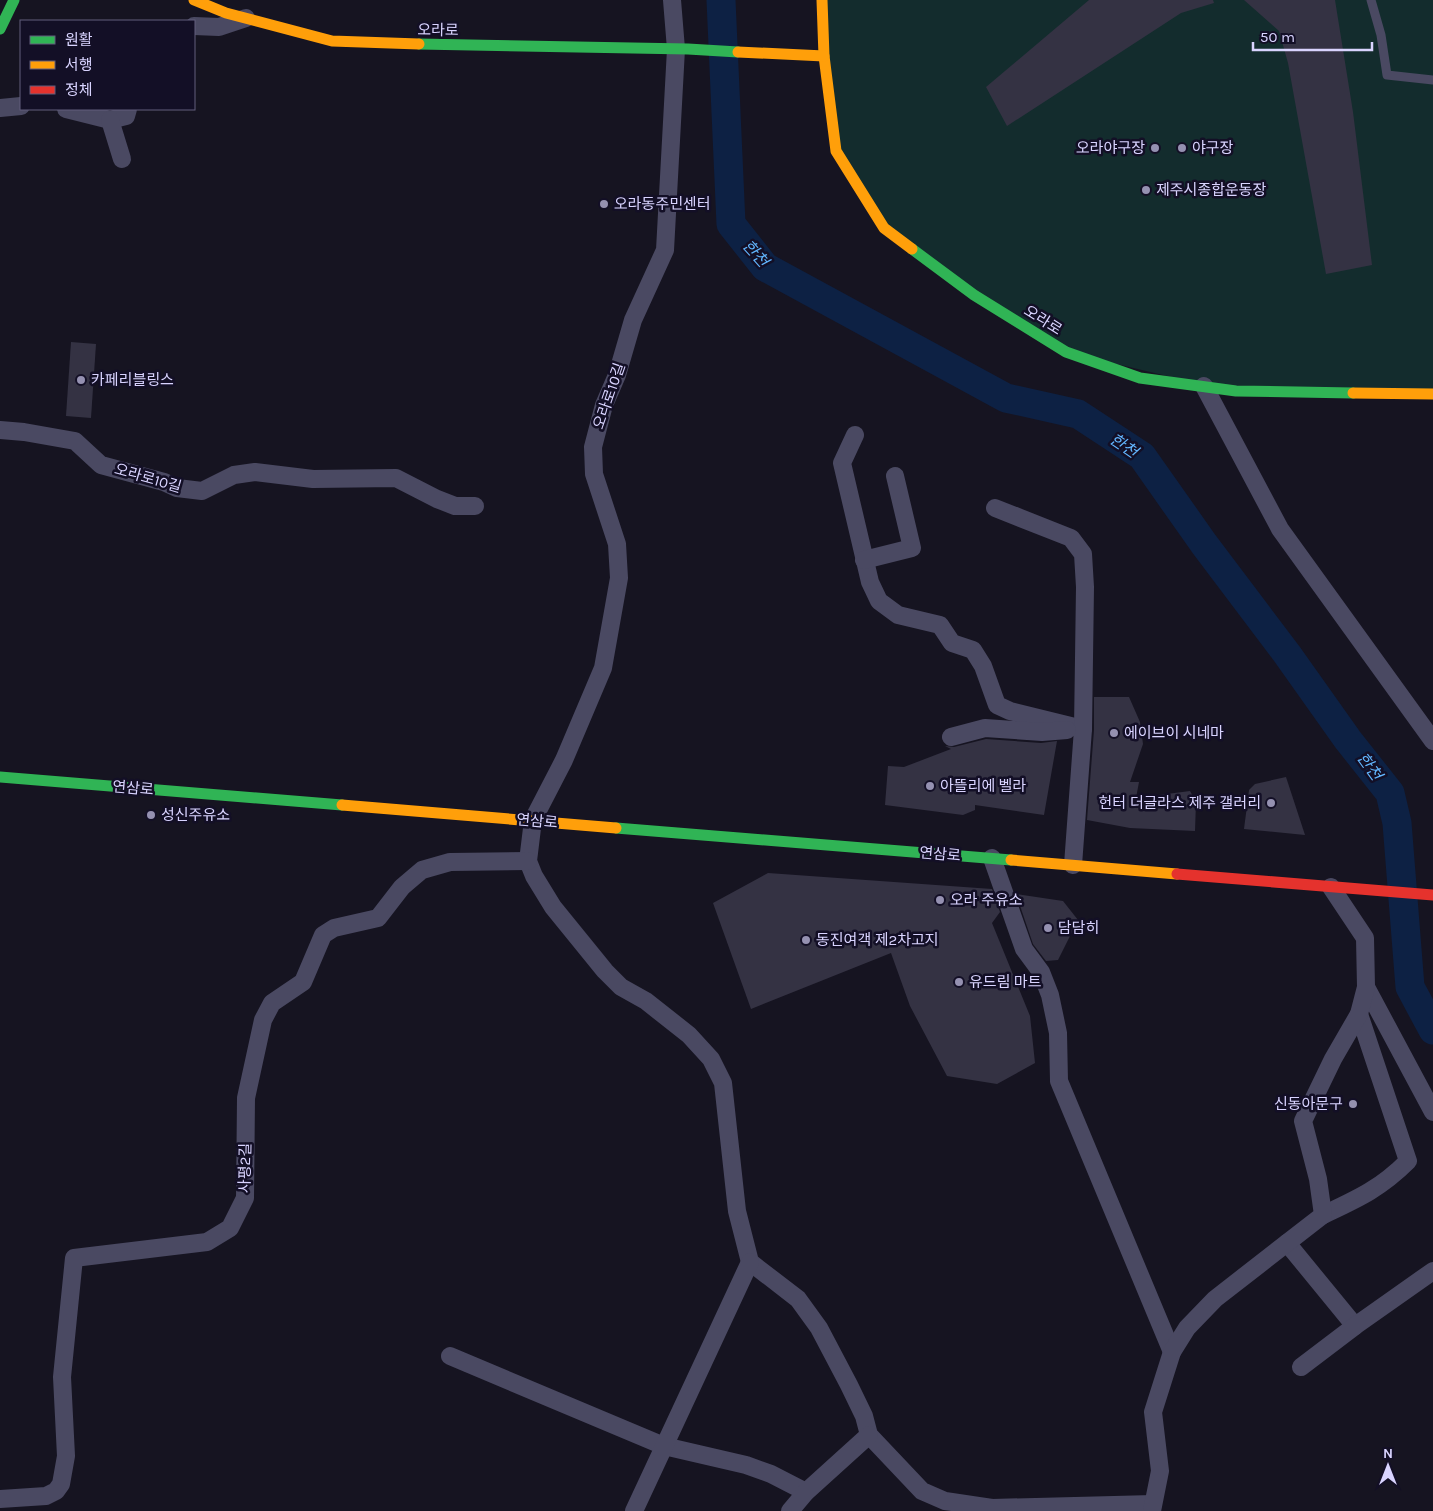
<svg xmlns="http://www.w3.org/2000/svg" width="1433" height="1511" viewBox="0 0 1433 1511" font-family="Karla,'Noto Sans KR',sans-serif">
  <rect width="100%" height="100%" fill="#161421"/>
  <path fill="#132c2d" d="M823 0H1433V392L1222 389 1066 352 884 228 836 151Z"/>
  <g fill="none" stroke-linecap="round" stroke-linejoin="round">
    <path stroke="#0d2144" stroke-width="29" d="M721 0 731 224 765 267 1006 398 1078 414 1142 456 1204 544 1287 654 1348 740 1390 793 1397 823 1410 987 1433 1030"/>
  </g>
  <g fill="#343243">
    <path d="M1089 0H1213L1214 3 1181 13 1007 126 986 87Z"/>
    <path d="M1244 0H1335L1353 112 1372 265 1326 274 1288 63 1279 31Z"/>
    <path d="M71 342 96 344 91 418 66 416Z"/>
    <path d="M1094 697H1129L1140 722 1143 744 1130 782H1139L1136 798 1190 791 1196 802 1195 831 1130 828 1087 820 1094 730Z"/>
    <path d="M986 739 1041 743 1057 741 1044 815 975 805V810L963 815 885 805 888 766 904 767 951 749 945 746 954 747Z"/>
    <path d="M1286 777 1305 835 1244 829 1249 790 1255 784Z"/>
    <path d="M768 873 992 889 1000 912 992 923 1030 1016 1035 1063 997 1084 947 1076 910 1006 891 953 751 1009 713 903Z"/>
    <path d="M1016 894 1063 901 1078 920 1058 960 1046 961 1033 944Z"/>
  </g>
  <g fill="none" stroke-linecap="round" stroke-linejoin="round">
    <path stroke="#4a4962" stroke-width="9" d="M1371 0 1381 35 1387 75 1433 80"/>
    <g stroke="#4a4962" stroke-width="18">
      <path d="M672 0 676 49 665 250 633 320 617 375 604 405 593 447 594 474 617 544 619 578 603 668 564 760 533 820 528 861 534 876 553 907 605 971 621 987 646 1001 689 1035 711 1059 723 1083 737 1211 750 1262 798 1299 819 1328 849 1385 864 1416 869 1435 922 1491 945 1501 992 1508 1153 1504"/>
      <path d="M194 26 219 27 246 18"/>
      <path d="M0 108 21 106"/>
      <path d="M66 109 110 120 126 116 128 109"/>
      <path d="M110 120 122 159"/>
      <path d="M1204 386 1280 529 1433 741"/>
      <path d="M0 430 24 432 75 441 101 465 164 482 177 488 202 491 234 475 255 472 313 479 396 478 437 499 455 506H475"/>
      <path d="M855 435 842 463 870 582 879 601 898 615 940 625 952 643 973 650 983 666 997 705 1010 711 1083 729"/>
      <path d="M995 508 1071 538 1083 554 1085 587 1083 729 1073 865"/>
      <path d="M864 560 912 548 895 476"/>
      <path d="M951 737 985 728 1042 732 1067 730"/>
      <path d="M992 858 1024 949 1041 972 1050 995 1058 1033 1059 1081 1172 1352"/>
      <path d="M1366 987 1433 1112"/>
      <path d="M1323 1215C1357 1199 1380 1189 1408 1161L1359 1014"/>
      <path d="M1287 1243 1355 1326"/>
      <path d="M450 1356 664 1446 746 1465 771 1474 806 1492"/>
      <path d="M1301 1367 1355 1326 1433 1271"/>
      <path d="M0 1499 46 1496 56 1491 61 1484 66 1456 62 1377 74 1258 207 1242 230 1228 245 1198 246 1098 263 1020 272 1003 303 982 323 935 334 928 378 918 402 887 422 870 450 862 528 861"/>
      <path d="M634 1511 750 1262"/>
      <path d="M790 1511 806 1492 869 1435"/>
      <path d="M1152 1511 1160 1471 1153 1412 1172 1352 1187 1328 1215 1299 1323 1215 1318 1179 1303 1121 1333 1059 1359 1014 1366 987 1365 938 1331 887"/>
    </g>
    <g stroke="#30b455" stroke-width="11">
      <path d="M0 29 14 0"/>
      <path d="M419 44 688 49 738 52"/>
      <path d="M912 249 974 295 1066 352 1140 378 1236 391 1353 393"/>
      <path d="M0 777 342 805"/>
      <path d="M616 828 1011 860"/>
    </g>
    <g stroke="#ff9f0a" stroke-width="11">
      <path d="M194 0 226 13 332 41 419 44"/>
      <path d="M822 0 824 56 836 151 884 228 912 249"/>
      <path d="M738 52 824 56"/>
      <path d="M1353 393 1433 394"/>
      <path d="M342 805 616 828"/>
      <path d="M1011 860 1177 874"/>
    </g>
    <path stroke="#e5322d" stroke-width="11" d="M1177 874 1433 895"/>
  </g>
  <g fill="#9591b1" stroke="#130f26" stroke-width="2">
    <circle cx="1155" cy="148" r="5"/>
    <circle cx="1182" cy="148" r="5"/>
    <circle cx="1146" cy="190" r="5"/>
    <circle cx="604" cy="204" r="5"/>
    <circle cx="81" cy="380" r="5"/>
    <circle cx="1114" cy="733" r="5"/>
    <circle cx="930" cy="786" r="5"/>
    <circle cx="1271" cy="803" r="5"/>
    <circle cx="151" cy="815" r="5"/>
    <circle cx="940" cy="900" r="5"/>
    <circle cx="1048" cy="928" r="5"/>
    <circle cx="806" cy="940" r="5"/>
    <circle cx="959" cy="982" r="5"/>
    <circle cx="1353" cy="1104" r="5"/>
  </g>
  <g text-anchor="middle" stroke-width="5" stroke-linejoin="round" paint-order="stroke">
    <g font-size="15" fill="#d9d4ff" stroke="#130f26">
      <text transform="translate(438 30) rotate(1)" y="5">오라로</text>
      <text transform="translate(1043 320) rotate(32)" y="5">오라로</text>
      <text transform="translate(609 396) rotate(-71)" y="5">오라로10길</text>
      <text transform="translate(148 478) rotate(16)" y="5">오라로10길</text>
      <text transform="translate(133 788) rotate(5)" y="5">연삼로</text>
      <text transform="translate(537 821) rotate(5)" y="5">연삼로</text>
      <text transform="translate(940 854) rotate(5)" y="5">연삼로</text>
      <text transform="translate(245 1168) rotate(-89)" y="5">사평2길</text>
    </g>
    <g font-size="15" fill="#d9d4ff" stroke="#130f26" text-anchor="start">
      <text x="1145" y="153" text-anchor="end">오라야구장</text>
      <text x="1192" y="153">야구장</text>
      <text x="1156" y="195">제주시종합운동장</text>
      <text x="614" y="209">오라동주민센터</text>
      <text x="91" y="385">카페리블링스</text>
      <text x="1124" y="738">에이브이 시네마</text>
      <text x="940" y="791">아뜰리에 벨라</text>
      <text x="1261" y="808" text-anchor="end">헌터 더글라스 제주 갤러리</text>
      <text x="161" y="820">성신주유소</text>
      <text x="950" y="905">오라 주유소</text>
      <text x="1058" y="933">담담히</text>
      <text x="816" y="945">동진여객 제2차고지</text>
      <text x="969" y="987">유드림 마트</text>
      <text x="1343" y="1109" text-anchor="end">신동아문구</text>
    </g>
    <g font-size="16" font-style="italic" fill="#62b6ff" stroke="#130f26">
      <text transform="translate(756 253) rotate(48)" y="6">한천</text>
      <text transform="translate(1124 445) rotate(34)" y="6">한천</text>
      <text transform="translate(1370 766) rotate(54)" y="6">한천</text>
    </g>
  </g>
  <rect x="20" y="20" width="175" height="90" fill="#130f26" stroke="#625e7d"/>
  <rect x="30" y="36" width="25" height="8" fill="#30b455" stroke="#625e7d"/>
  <text x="65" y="45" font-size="15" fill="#d9d4ff">원활</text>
  <rect x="30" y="61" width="25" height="8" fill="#ff9f0a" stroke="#625e7d"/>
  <text x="65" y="70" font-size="15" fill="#d9d4ff">서행</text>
  <rect x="30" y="86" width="25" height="8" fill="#e5322d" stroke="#625e7d"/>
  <text x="65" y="95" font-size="15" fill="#d9d4ff">정체</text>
  <g transform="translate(1388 1466)" stroke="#130f26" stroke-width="4" paint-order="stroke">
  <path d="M0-4L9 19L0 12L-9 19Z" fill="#d9d4ff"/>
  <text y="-8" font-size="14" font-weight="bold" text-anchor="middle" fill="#d9d4ff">N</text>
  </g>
  <path d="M1253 42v8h119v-8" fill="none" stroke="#d9d4ff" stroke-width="2.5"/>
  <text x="1260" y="42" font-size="15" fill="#d9d4ff" stroke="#130f26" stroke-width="4" paint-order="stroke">50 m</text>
</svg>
